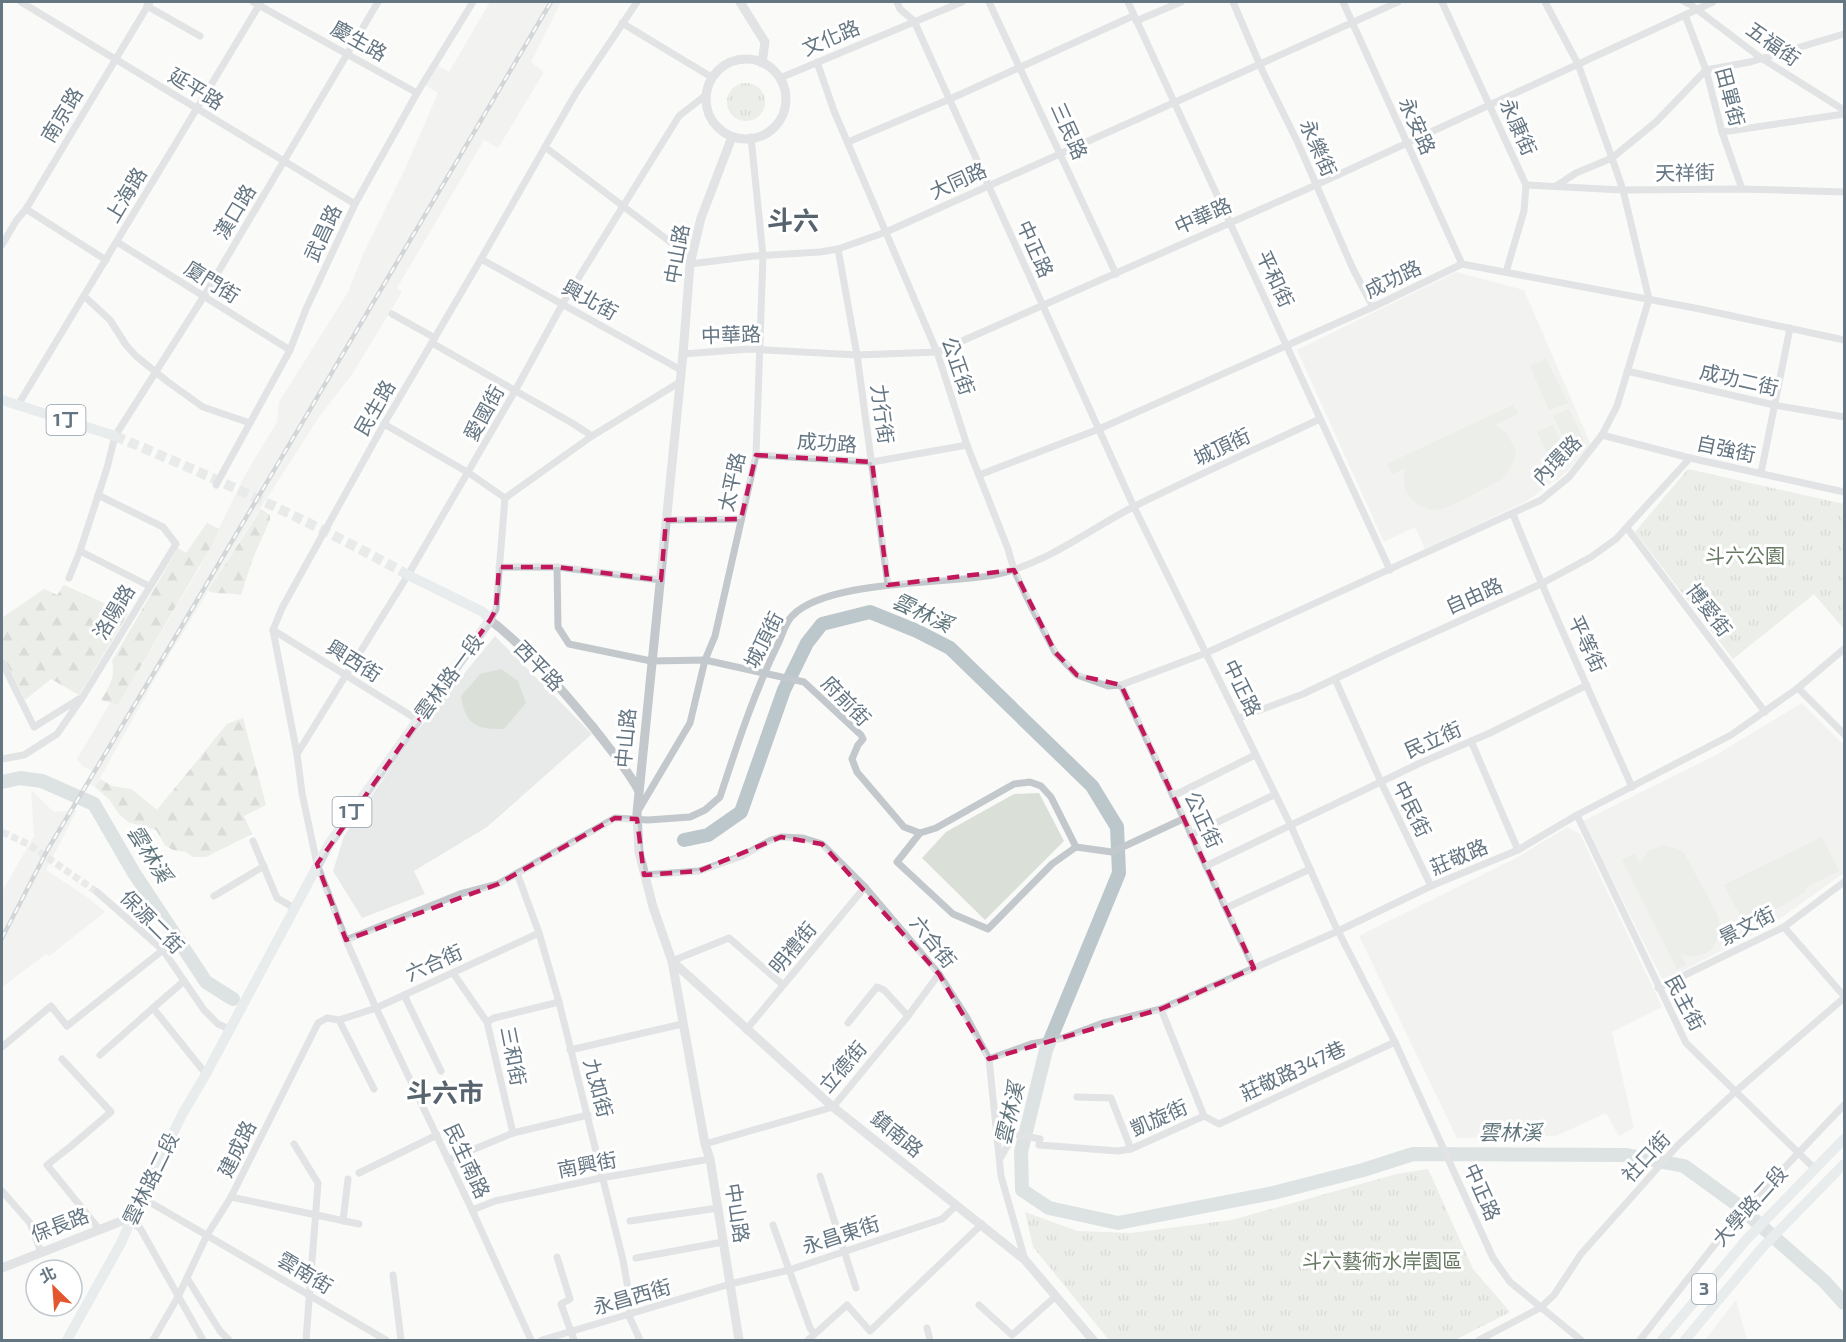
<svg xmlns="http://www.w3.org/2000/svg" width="1846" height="1342" viewBox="0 0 1846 1342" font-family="'Exo 2','Noto Sans TC',sans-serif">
  <defs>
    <pattern id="forest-firs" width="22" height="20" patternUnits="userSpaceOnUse" patternTransform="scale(1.5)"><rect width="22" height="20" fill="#dadfd7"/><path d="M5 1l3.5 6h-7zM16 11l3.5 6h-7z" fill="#b4b9b4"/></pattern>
    <pattern id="park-tufts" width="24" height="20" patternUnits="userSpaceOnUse" patternTransform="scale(1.5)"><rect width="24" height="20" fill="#dadfd7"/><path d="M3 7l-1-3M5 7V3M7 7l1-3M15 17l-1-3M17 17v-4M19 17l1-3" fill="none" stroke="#b4b9b4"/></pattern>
  </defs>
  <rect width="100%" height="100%" fill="#fafaf8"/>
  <g fill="#e8e9e9">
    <path d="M490 2H561L531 62 544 72 498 148 484 140 397 288 402 292 353 373 319 417 221 570 156 677 95 787 89 784 96 773 82 766 77 759 110 703 118 705 199 569 245 475 277 422 279 402 348 292 364 252 406 167 438 93 425 85 438 65 449 72Z"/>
    <path d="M1456 272 1524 290 1591 445 1566 473 1527 501 1425 549 1415 527 1384 542 1297 350Z"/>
    <path d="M495 636 592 734 487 827 414 871 425 894 362 918 333 871 344 836 409 741Z"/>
    <path d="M1802 703 1844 745V873L1771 925 1663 981 1583 821 1716 755Z"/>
    <path d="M31 790 54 812 77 810 46 870 90 899 105 912 49 956 46 954 2 987V892L34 836Z"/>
    <path d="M1567 827 1580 834 1662 1007 1612 1032 1634 1128 1619 1136 1606 1113 1556 1136 1457 1138 1359 936 1518 857Z"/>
    <path d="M1736 1300 1747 1340H1705Z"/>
  </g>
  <g fill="url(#forest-firs)">
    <path d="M261 509 270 515V520L253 558 241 595C229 592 219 595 208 591Z"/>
    <path d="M207 523 219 529 210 548 118 705 101 700C109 686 116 678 112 661L178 548 186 553Z"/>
    <path d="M64 585 128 614 79 695 51 679 25 700 2 654V618L44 589 57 595Z"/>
    <path d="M243 718 266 805 244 816 252 834 206 857H193L186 852 173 850 165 845 156 830 128 822 118 813 109 799 95 787 100 779 112 786 131 789 157 810 227 724Z"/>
  </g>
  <g fill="url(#park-tufts)">
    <circle cx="746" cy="102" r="19"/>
    <path d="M1688 469 1844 504V629L1814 594 1733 659 1635 532Z"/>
    <path d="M1428 1169 1473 1269 1510 1312 1455 1340H1109L1033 1247 1025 1212 1077 1231 1131 1233 1232 1220 1397 1174Z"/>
  </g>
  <g fill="#dadfd7">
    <path d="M1546 359 1568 403 1549 410 1530 366Z"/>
    <path d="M1513 405 1518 414 1495 425 1507 434 1516 451C1514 463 1510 471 1501 480 1486 487 1456 505 1441 509 1431 511 1423 508 1415 502 1403 492 1403 481 1405 468L1393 474 1387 464Z"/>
    <path d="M1569 409 1584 441 1569 449 1553 416Z"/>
    <path d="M1553 425 1568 457 1553 465 1537 432Z"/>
    <path d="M501 669 518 681 526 703 504 729C476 730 465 724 461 696L480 674Z"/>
    <path d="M1039 793 1064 841 985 920 922 858 946 832 1014 794Z"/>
    <path d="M1822 837 1839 871 1805 888 1806 891 1746 927 1724 885Z"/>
    <path d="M1663 845 1678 849 1684 853 1718 916C1724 942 1708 964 1680 953L1686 965 1677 969 1622 860 1635 853 1640 863 1648 851Z"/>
  </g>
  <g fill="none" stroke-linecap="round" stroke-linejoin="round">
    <path stroke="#bbc7cb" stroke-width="2" d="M1680 2 1687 6"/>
    <g stroke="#bbc7cb" stroke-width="14">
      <path d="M2 782 20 778 42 781 94 804 134 873 206 982 233 999"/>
      <path d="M684 840 708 835 741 812 784 690 807 643 822 624 870 612 917 631 950 648 1092 786 1117 827 1119 873 1046 1050 1021 1152 1022 1190 1049 1208 1118 1223 1273 1193 1363 1170 1413 1154 1627 1155 1684 1166 1735 1203 1825 1282 1844 1303"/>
    </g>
    <path stroke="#d5d9db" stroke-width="7" stroke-dasharray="7 3.5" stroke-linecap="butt" d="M2 832 28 844 97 892"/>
    <path stroke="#d5d9db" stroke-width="10" stroke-dasharray="10 5" stroke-linecap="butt" d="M115 436C215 478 313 522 408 575"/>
    <g stroke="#c3c8cc" stroke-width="7">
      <path d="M21 2 355 204"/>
      <path d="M253 2 417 93"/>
      <path d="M897 2 900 9 914 21 1134 507 1291 826 1334 923 1395 1042 1493 1258 1510 1282 1581 1340"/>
      <path d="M989 2 1116 274"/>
      <path d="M1128 2 1390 570"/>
      <path d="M1233 2 1263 72 1298 143 1353 269 1373 307"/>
      <path d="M1343 2 1462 264"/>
      <path d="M1442 2 1526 185 1524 211 1506 272"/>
      <path d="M1687 2 1761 58 1844 110"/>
      <path d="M147 6 200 36"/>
      <path d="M1685 15 1706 70 1722 132 1742 189"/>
      <path d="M1136 21 1181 2"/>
      <path d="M622 23 708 75 713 76"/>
      <path d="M817 62 834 111 937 352 967 445 1008 549 1014 570 1032 608 1055 652 1077 675 1108 686 1121 685 1206 653 1541 500 1569 477 1602 435 1617 406 1649 299 1623 190 1612 158 1578 64 1545 2"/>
      <path d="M780 78 962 2"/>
      <path d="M1722 132 1844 114"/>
      <path d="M848 142 950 99 1133 16"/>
      <path d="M545 147 681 250 690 264 754 256 820 252 838 249 886 232 1398 2"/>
      <path d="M1526 185 1623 190 1742 189 1844 192"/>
      <path d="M1556 186 1576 173 1612 158 1657 121 1706 70 1750 62 1844 34"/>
      <path d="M26 209 106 260"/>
      <path d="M117 242 290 350"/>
      <path d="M2 245 16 221 26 209 150 2"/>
      <path d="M838 249 857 355 888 585"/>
      <path d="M481 259 681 370"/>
      <path d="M84 296 110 320 126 345 136 356 168 382 203 407 250 423"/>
      <path d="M392 314 435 338"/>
      <path d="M432 343 572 423 592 436"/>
      <path d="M683 354 749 349 857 355 937 352 1316 185 1713 2"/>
      <path d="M1627 371 1774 405 1844 417"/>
      <path d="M18 405 261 2"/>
      <path d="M384 424 469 473 505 498"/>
      <path d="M1602 435 1690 458 1844 492"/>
      <path d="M756 455 872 462 967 445"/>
      <path d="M1761 473 1790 328"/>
      <path d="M979 475 1099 429 1373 307 1462 264 1700 309 1844 340"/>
      <path d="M216 485 290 350 306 309 355 204 417 93 473 2"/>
      <path d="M1513 514C1549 606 1592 696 1632 787"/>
      <path d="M666 520 741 519"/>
      <path d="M1627 528 1765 712"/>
      <path d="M80 551 149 586"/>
      <path d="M499 567H557L661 580"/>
      <path d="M557 567 558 627 569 644 651 661 705 660 804 682 861 735 863 739 858 745 852 759 857 772 904 827 920 833 936 828 1014 784 1030 782 1041 786 1051 797 1076 847 1112 852 1183 819"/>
      <path d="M69 578 80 551 107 468 115 436 204 296 378 2"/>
      <path d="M490 620 496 609 505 498 592 436 680 382"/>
      <path d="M273 630 418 720"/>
      <path d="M2 662 34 727 79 699"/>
      <path d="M1335 679 1381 782 1431 886"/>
      <path d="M1121 685 1254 968"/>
      <path d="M1798 688 1844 734"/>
      <path d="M1239 718 1303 694 1393 651 1541 584 1591 557 1616 539 1690 458"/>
      <path d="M1471 741 1518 850"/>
      <path d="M297 754 408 575 515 391 563 303 679 116 706 95"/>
      <path d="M2 759 24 755 57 734 82 698 176 544 163 527 98 495"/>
      <path d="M1173 796 1255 755"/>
      <path d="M638 811 690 723 705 660 715 636 756 455 763 256 751 137"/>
      <path d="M1577 815 1686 1043 1815 1169"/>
      <path d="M920 833 897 862 953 914 988 929 1052 864 1076 847"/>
      <path d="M1191 835 1274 795"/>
      <path d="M253 841 277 898 294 908"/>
      <path d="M1206 866 1418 764 1490 733 1587 685"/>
      <path d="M517 873 539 933 559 1002 623 1260 631 1306 629 1316 640 1340"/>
      <path d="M644 875 699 871 742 856 771 840 781 837 803 838 822 844 865 887 939 974 967 1018 989 1059 1001 1176 1025 1260"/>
      <path d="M97 892 163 950 204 1010 218 1024 229 1029"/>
      <path d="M214 896 264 866"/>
      <path d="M1226 908 1310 869"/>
      <path d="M1784 927 1844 996"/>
      <path d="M346 940 460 894 498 884 615 818 648 820 690 817 705 810 720 797C737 745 754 693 778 644 782 636 785 623 792 616 826 580 945 584 993 575 1046 565 1089 529 1135 506 1196 476 1258 448 1320 419"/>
      <path d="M672 961 729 938 783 985"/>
      <path d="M453 973 487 1022"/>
      <path d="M184 981 153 1008 206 1074"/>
      <path d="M1658 988 1784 927 1844 882"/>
      <path d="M404 995 441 1071"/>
      <path d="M1161 1009 1204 1116"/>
      <path d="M339 1020 374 1089"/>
      <path d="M848 1023 877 987 884 990 908 1016"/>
      <path d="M746 1030 865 887"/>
      <path d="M2 1047 51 1006 67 1026 163 950"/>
      <path d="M570 1050 682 1024"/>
      <path d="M100 1055 153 1008"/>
      <path d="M62 1059 111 1112 70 1147 47 1165 99 1229"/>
      <path d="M989 1059 1031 1044 1063 1038 1103 1023 1161 1009 1338 931 1431 886 1518 850 1577 815 1731 735 1798 688 1844 649"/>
      <path d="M1077 1097 1111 1098 1131 1149"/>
      <path d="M1204 1116 1219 1124 1395 1042"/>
      <path d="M513 1133 487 1022 494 1018 559 1002"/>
      <path d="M294 1144 318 1183 306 1340"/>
      <path d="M705 1144 833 1107 908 1016 939 974"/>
      <path d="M1001 1157 1009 1143 1010 1133 1040 1139 1039 1145 1118 1151 1131 1149 1204 1116"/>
      <path d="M448 1160 513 1133 588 1115"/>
      <path d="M359 1173 437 1135"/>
      <path d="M820 1176 856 1288"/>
      <path d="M2 1191 30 1223 41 1252"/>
      <path d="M141 1197 386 1340"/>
      <path d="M231 1197 359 1224"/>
      <path d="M472 1210 495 1201 601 1178 710 1159"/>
      <path d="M343 1221 348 1179"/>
      <path d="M630 1221 718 1208"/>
      <path d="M130 1222 140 1228 203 1340"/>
      <path d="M773 1225 810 1328 814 1334"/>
      <path d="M557 1257 570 1299 561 1304 574 1340"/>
      <path d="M636 1258 723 1242"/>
      <path d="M393 1275 401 1340"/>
      <path d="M187 1278 220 1331 229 1340"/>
      <path d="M979 1305 1012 1335 1056 1296"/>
      <path d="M927 1328 930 1340"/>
      <path d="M153 1340 178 1297 207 1235 231 1197 318 1023 327 1018 339 1020 376 1008 539 933"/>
      <path d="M531 1340 472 1210 376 1008 346 940 317 864 302 793 297 754 273 630 282 608 384 424 481 259 545 147 576 93 637 2"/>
      <path d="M542 1340 730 1284 789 1270 942 1219 957 1205"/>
      <path d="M808 1340 847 1305 870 1331 982 1224"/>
      <path d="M1479 1340 1540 1308 1554 1295 1581 1254 1678 1145 1735 1092 1844 998"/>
      <path d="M1640 1340 1730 1225 1844 1105"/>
    </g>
    <g stroke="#c3c8cc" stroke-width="9">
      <path d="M740 2 765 42 762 63"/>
      <circle cx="746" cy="99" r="40"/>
      <path d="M732 137 701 218 690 264 683 354 637 813 639 852 653 907 672 961 705 1144 710 1159 739 1340"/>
      <path d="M490 620C529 650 561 689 593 727 609 748 626 767 639 791"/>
      <path d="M672 961 833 1107 1025 1260 1093 1340"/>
      <path d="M2 1268 132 1217"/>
    </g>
    <g stroke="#d6dbdf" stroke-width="10">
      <path d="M2 400 115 436"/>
      <path d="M67 1340 121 1243 141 1197 183 1113 206 1074 329 844 490 620 483 612 408 575"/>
      <path d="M1662 1340 1747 1239 1844 1139"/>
      <path d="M1685 1340 1761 1249 1844 1164"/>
    </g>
    <defs>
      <path id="rail" d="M2 938 48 849 173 641 551 2"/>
    </defs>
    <use href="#rail" stroke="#a2aab0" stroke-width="4.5"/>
    <use href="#rail" stroke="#fff" stroke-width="2" stroke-dasharray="7" stroke-linecap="butt"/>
  </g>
  <path d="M0 0H1846V1342H0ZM756 455 872 462 888 585 1014 570 1055 652 1077 675 1121 685 1254 968 1161 1009 989 1059 939 974 822 844 781 837 699 871 644 875 637 819 615 818 498 884 346 940 317 864 490 620 496 609 499 567H557L661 580 666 520 741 519Z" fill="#fafaf8" fill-opacity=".55" fill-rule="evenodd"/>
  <path fill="none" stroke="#c2185b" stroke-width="4.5" stroke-dasharray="12 8" stroke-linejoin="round" d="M756 455 872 462 888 585 1014 570 1055 652 1077 675 1121 685 1254 968 1161 1009 989 1059 939 974 822 844 781 837 699 871 644 875 637 819 615 818 498 884 346 940 317 864 490 620 496 609 499 567H557L661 580 666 520 741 519Z"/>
  <g text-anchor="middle" stroke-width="6" stroke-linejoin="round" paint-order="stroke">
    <g fill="#fff" stroke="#939fa8" stroke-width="1.5">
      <rect x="46.5" y="405" width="39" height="30" rx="4.5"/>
      <rect x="332.5" y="797" width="39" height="30" rx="4.5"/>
      <rect x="1692" y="1274" width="24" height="30" rx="4.5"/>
    </g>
    <g font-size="18" font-weight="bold" fill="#657683">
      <text x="66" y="426">1丁</text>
      <text x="352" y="818">1丁</text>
      <text x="1704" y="1295">3</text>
    </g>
    <g font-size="20" fill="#657683" stroke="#fff">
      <text transform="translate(831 38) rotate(-23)" y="7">文化路</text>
      <text transform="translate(359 41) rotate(29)" y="7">慶生路</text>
      <text transform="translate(1773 44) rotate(35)" y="7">五福街</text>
      <text transform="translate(196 89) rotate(31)" y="7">延平路</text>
      <text transform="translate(1730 97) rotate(75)" y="7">田單街</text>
      <text transform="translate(62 115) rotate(-59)" y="7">南京路</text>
      <text transform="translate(1417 126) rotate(66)" y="7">永安路</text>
      <text transform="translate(1518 127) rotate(66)" y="7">永康街</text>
      <text transform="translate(1069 131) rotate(66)" y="7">三民路</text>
      <text transform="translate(1318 148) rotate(66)" y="7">永樂街</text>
      <text transform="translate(1685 173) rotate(-1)" y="7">天祥街</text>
      <text transform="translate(958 181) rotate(-24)" y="7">大同路</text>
      <text transform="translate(126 195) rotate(-59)" y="7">上海路</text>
      <text transform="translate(235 212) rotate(-59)" y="7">漢口路</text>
      <text transform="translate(1203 216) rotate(-24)" y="7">中華路</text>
      <text transform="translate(323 233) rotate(-65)" y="7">武昌路</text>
      <text transform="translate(1035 249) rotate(66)" y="7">中正路</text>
      <text transform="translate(677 254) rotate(-80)" y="7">中山路</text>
      <text transform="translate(1275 279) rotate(65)" y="7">平和街</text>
      <text transform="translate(1393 279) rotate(-26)" y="7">成功路</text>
      <text transform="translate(212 282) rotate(32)" y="7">廈門街</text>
      <text transform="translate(590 300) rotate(29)" y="7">興北街</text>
      <text transform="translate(731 335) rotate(-2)" y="7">中華路</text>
      <text transform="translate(958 366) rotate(71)" y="7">公正街</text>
      <text transform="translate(1739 380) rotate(13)" y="7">成功二街</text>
      <text transform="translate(375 408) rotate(-60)" y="7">民生路</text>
      <text transform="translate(484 413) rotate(-61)" y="7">愛國街</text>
      <text transform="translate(882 414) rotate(82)" y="7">力行街</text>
      <text transform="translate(827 443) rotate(4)" y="7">成功路</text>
      <text transform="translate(1222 447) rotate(-25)" y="7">城頂街</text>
      <text transform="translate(1726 449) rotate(12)" y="7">自強街</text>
      <text transform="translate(1557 460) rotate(-46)" y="7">內環路</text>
      <text transform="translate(732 482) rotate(-78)" y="7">太平路</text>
      <text transform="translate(1474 596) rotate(-24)" y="7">自由路</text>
      <text transform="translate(1709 610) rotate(53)" y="7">博愛街</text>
      <text transform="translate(114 612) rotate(-59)" y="7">洛陽路</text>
      <text transform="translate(764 640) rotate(-63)" y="7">城頂街</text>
      <text transform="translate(1587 644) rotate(65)" y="7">平等街</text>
      <text transform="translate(354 661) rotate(32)" y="7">興西街</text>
      <text transform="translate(539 666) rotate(46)" y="7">西平路</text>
      <text transform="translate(449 677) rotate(-54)" y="7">雲林路一段</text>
      <text transform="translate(1242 688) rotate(64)" y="7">中正路</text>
      <text transform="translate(846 701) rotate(46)" y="7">府前街</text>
      <text transform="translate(626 738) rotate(-85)" y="7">中山路</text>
      <text transform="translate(1433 740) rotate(-24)" y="7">民立街</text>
      <text transform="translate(1412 809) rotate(64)" y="7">中民街</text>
      <text transform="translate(1203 820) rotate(65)" y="7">公正街</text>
      <text transform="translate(1459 857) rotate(-23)" y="7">莊敬路</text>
      <text transform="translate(152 922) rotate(45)" y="7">保源二街</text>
      <text transform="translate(1747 926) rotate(-27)" y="7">景文街</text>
      <text transform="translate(933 942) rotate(51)" y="7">六合街</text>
      <text transform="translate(793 948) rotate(-50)" y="7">明禮街</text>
      <text transform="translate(434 963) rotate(-24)" y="7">六合街</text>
      <text transform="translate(1685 1003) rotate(62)" y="7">民主街</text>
      <text transform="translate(513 1056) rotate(79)" y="7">三和街</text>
      <text transform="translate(843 1067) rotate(-49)" y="7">立德街</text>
      <text transform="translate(1293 1071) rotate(-25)" y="7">莊敬路347巷</text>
      <text transform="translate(598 1088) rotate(75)" y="7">九如街</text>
      <text transform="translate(1159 1118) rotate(-24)" y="7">凱旋街</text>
      <text transform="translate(897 1134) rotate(39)" y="7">鎮南路</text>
      <text transform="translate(237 1149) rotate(-64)" y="7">建成路</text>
      <text transform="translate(1646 1157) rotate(-47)" y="7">社口街</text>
      <text transform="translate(467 1161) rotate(65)" y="7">民生南路</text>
      <text transform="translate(587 1165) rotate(-11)" y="7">南興街</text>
      <text transform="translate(151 1179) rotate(-64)" y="7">雲林路二段</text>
      <text transform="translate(1482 1192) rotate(66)" y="7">中正路</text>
      <text transform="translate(1750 1206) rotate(-48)" y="7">大學路二段</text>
      <text transform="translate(737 1213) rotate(81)" y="7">中山路</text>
      <text transform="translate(60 1225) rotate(-21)" y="7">保長路</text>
      <text transform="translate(841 1235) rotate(-18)" y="7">永昌東街</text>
      <text transform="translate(305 1273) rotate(31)" y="7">雲南街</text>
      <text transform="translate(632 1297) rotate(-16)" y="7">永昌西街</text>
    </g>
    <g font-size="20" fill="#687a64" stroke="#fff">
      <text x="1745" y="563">斗六公園</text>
      <text x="1382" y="1268">斗六藝術水岸園區</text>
    </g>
    <g font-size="21" font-style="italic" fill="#60757c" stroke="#fff">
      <text transform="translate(922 613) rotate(25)" y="7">雲林溪</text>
      <text transform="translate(149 854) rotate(58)" y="7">雲林溪</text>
      <text transform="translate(1010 1114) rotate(-77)" y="7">雲林溪</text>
      <text x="1510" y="1140">雲林溪</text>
    </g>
    <g font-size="26" font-weight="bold" fill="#57646e" stroke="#fff">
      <text x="793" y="230">斗六</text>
      <text x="445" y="1102">斗六市</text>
    </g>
  </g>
  <rect width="1846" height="1342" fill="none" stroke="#657683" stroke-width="6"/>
  <g transform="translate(54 1288) rotate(335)"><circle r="28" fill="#ffffff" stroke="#c1c8cd" stroke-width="1.5"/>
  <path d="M0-4.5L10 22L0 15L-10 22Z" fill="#e4572e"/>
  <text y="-9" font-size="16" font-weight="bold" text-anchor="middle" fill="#657683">北</text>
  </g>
</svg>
